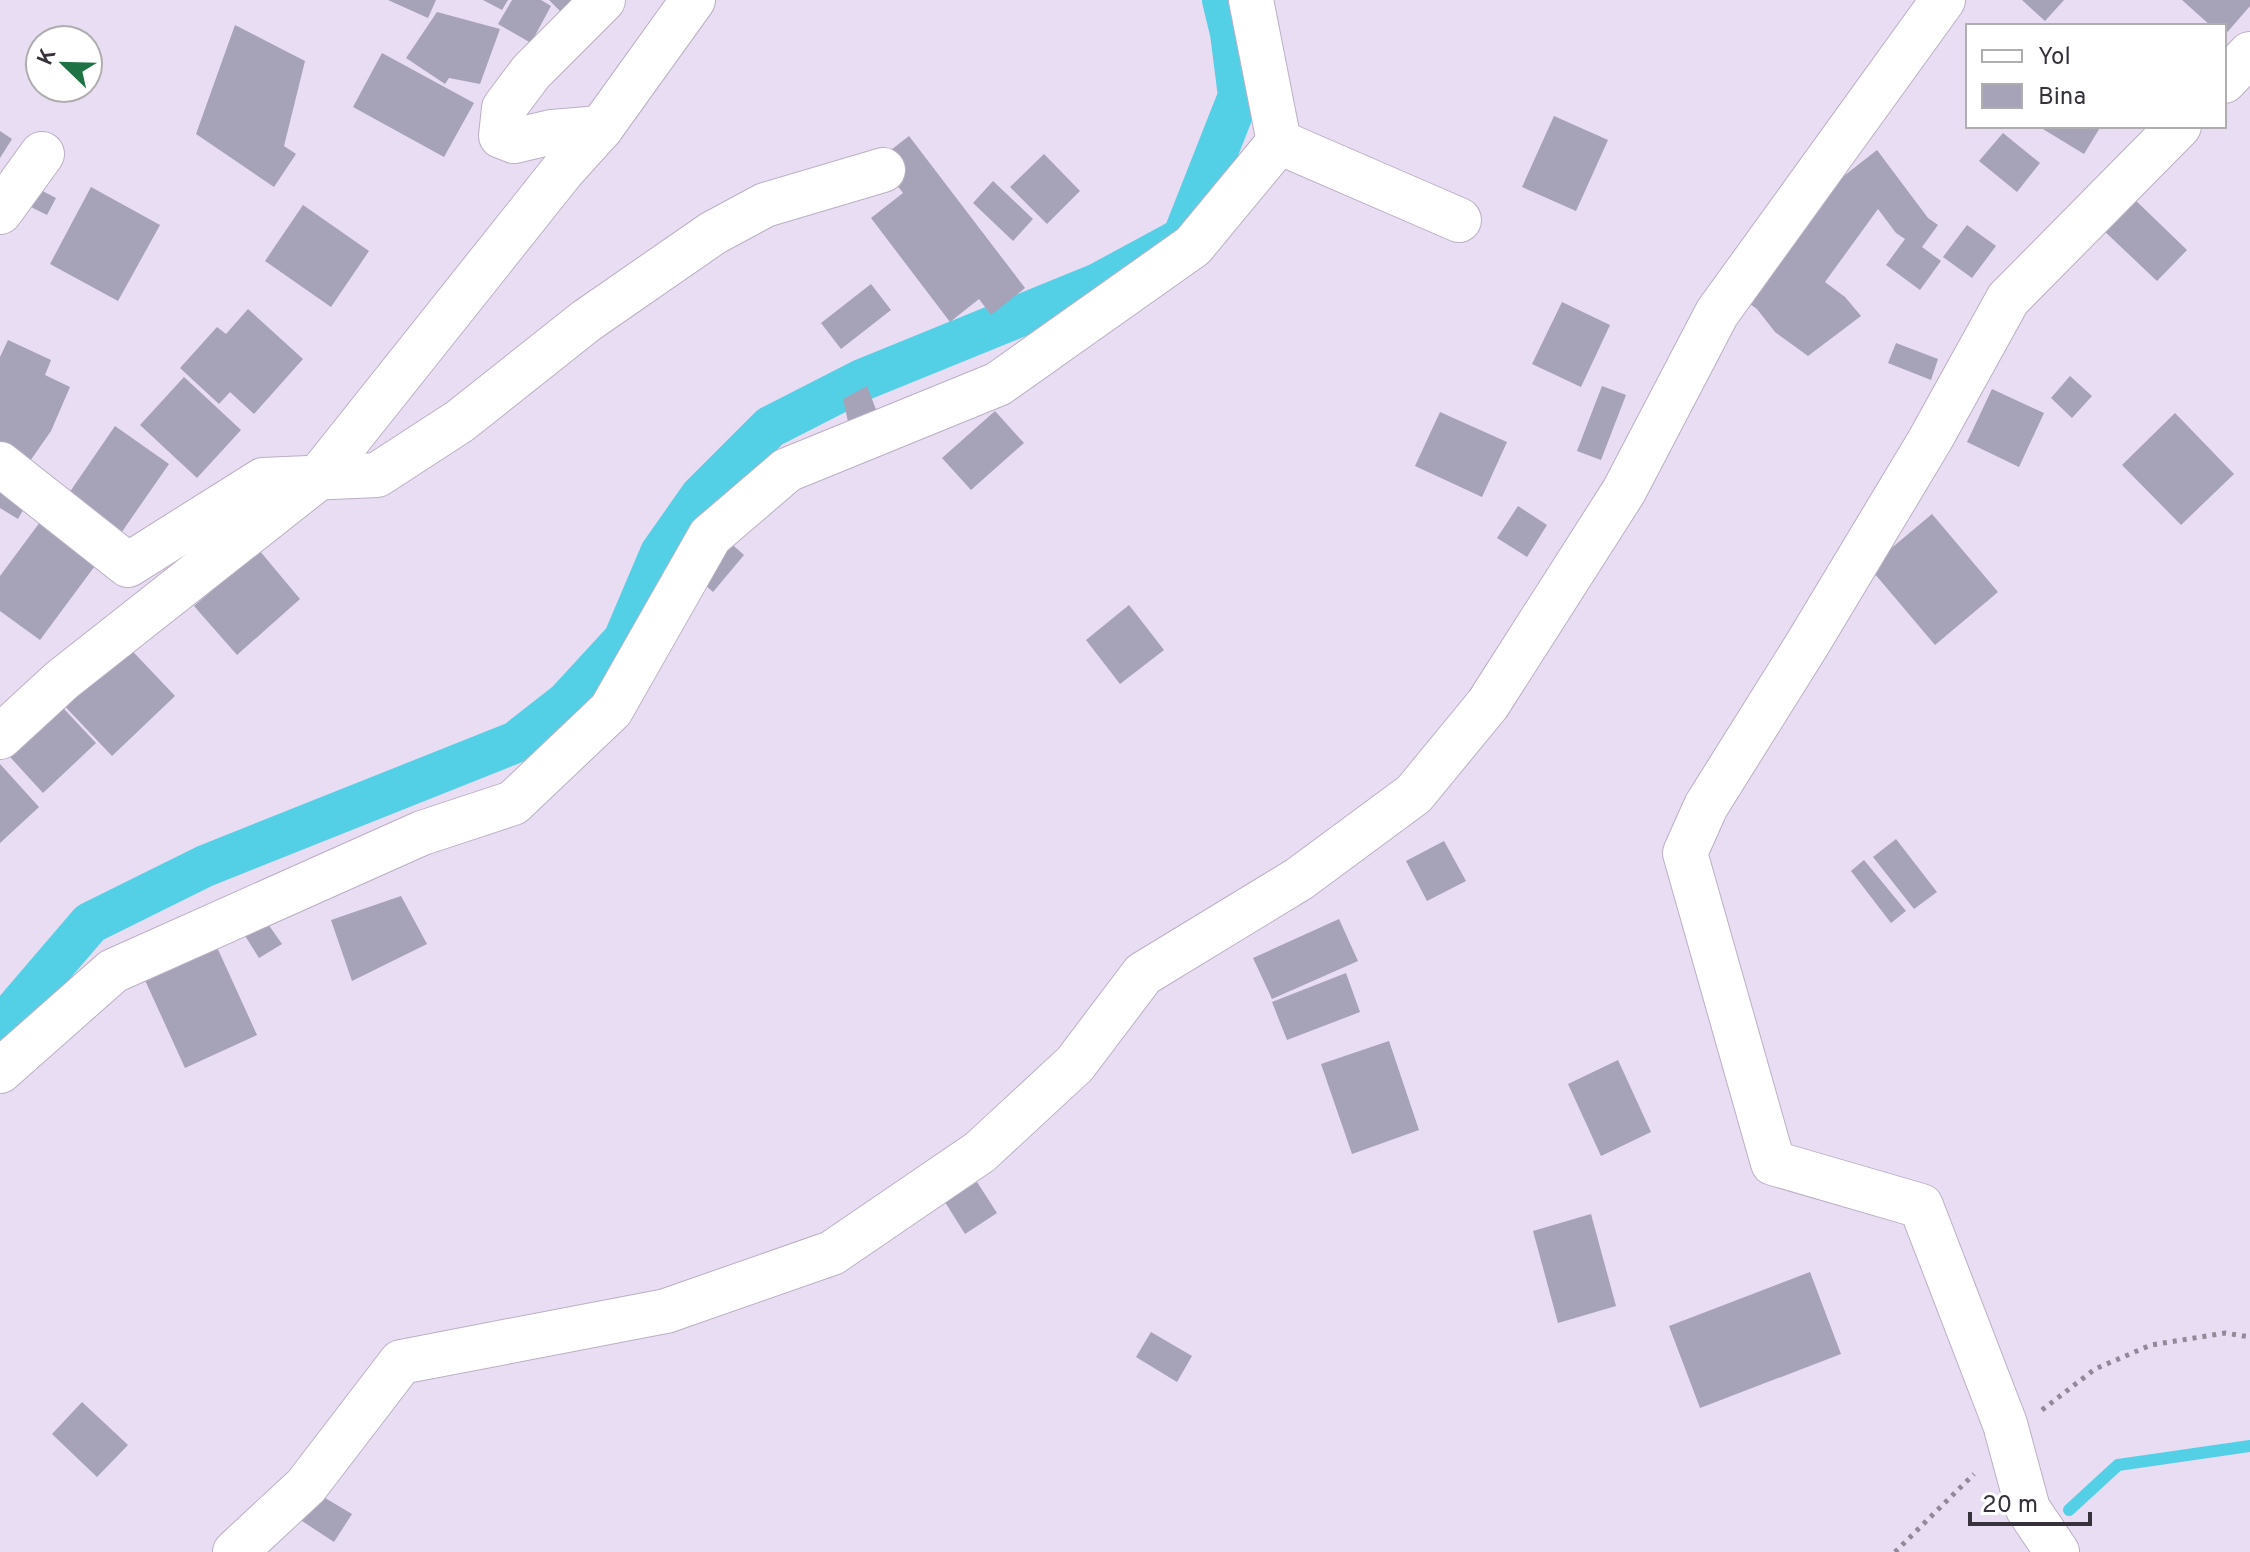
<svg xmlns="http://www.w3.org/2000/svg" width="2250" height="1552" viewBox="0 0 2250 1552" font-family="Overpass,sans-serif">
  <rect width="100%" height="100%" fill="#e9ddf3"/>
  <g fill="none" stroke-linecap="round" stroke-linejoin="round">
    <path stroke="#54d0e6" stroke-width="12" d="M2069 1510 2118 1465 2250 1446"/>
    <path stroke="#54d0e6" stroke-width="42" d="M0 1028 90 923 205 866 516 742 567 702 624 640 661 553 701 496 770 427 862 380 1098 284 1183 238 1239 96 1231 33 1223 0"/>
  </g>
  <g fill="#a6a2b8">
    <path d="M388 0H436L428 18Z"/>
    <path d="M483 0H508L502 10Z"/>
    <path d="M512 0H541L551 6 531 43 498 24Z"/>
    <path d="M549 0H575L562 13Z"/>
    <path d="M2022 0H2064L2045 21Z"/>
    <path d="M2182 0H2250V6L2224 36V26H2211Z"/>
    <path d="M437 12 500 29 480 84 449 78 445 84 406 58Z"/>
    <path d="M235 25 305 61 284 146 296 154 274 187 196 134Z"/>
    <path d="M382 53 474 103 444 157 353 107Z"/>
    <path d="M1554 116 1608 140 1576 211 1522 187Z"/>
    <path d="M2038 126H2101L2084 154Z"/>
    <path d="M0 131 12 139 0 158Z"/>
    <path d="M2003 133 2040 163 2017 192 1979 161Z"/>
    <path d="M909 136 1025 288 991 315 979 299 950 322 871 218 903 193 878 160Z"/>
    <path d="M1877 150 1928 218 1938 225 1922 247 1941 261 1920 290 1886 265 1905 239 1896 233 1878 209 1825 282 1845 297 1861 316 1808 356 1775 332 1757 309 1743 299 1817 197Z"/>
    <path d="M1044 154 1080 191 1047 224 1010 187Z"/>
    <path d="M993 181 1033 219 1013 241 973 203Z"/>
    <path d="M29 184 56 198 47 215 19 201Z"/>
    <path d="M91 187 160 225 118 301 50 264Z"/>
    <path d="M2131 196 2187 250 2157 281 2101 228Z"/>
    <path d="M303 205 369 251 331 307 265 261Z"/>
    <path d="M1967 225 1996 246 1972 278 1943 257Z"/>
    <path d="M871 284 891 310 841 349 821 323Z"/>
    <path d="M1562 302 1610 325 1581 387 1532 364Z"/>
    <path d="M248 309 303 359 254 414 230 392 219 404 180 368 217 327 226 334Z"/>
    <path d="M8 340 51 360 45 375 70 387 51 431 30 461 0 447V357Z"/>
    <path d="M1896 343 1938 359 1931 380 1888 363Z"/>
    <path d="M2070 376 2092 396 2072 418 2051 398Z"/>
    <path d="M184 377 241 430 197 478 140 425Z"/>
    <path d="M867 386 880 420 850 431 843 399Z"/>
    <path d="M1602 386 1626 395 1601 460 1577 451Z"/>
    <path d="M1992 389 2044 413 2019 467 1967 442Z"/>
    <path d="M995 411 1024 443 971 490 942 458Z"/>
    <path d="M1440 412 1507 442 1482 497 1415 466Z"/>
    <path d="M2175 413 2234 474 2181 525 2122 465Z"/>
    <path d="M115 426 169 464 119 536 65 499Z"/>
    <path d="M0 477 31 496 18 519 0 508Z"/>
    <path d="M1518 506 1547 525 1527 557 1497 538Z"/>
    <path d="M46 514 103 555 40 640 0 611V576Z"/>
    <path d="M1932 514 1998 592 1935 645 1869 567Z"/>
    <path d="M726 539 744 555 713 592 695 576Z"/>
    <path d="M259 550 300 599 237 655 194 606Z"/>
    <path d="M1129 605 1164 650 1120 684 1086 640Z"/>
    <path d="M121 639 175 696 112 756 58 699Z"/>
    <path d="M49 693 96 743 43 793 0 746Z"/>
    <path d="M0 764 39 807 0 843Z"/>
    <path d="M1896 839 1937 892 1914 909 1873 857Z"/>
    <path d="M1444 841 1466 881 1427 901 1406 861Z"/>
    <path d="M1864 860 1906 911 1891 923 1851 871Z"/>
    <path d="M401 896 427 944 352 981 331 920Z"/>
    <path d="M263 917 282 944 259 958 242 931Z"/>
    <path d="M1339 919 1358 961 1272 999 1253 958Z"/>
    <path d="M216 945 257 1035 185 1068 144 978Z"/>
    <path d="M1346 973 1360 1012 1287 1040 1272 1002Z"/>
    <path d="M1389 1041 1419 1130 1352 1154 1321 1064Z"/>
    <path d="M1618 1060 1651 1132 1601 1156 1568 1084Z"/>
    <path d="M977 1182 997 1213 965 1234 945 1202Z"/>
    <path d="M1591 1214 1616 1306 1558 1323 1533 1231Z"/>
    <path d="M1810 1272 1841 1354 1700 1408 1669 1326Z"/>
    <path d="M1151 1332 1192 1356 1177 1382 1136 1357Z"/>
    <path d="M82 1402 128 1445 97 1477 52 1434Z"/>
    <path d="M315 1492 352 1514 334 1542 299 1519Z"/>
  </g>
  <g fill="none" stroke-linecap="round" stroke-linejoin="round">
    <defs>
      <g id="street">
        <path d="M1251 0 1279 142"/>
        <path d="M2224 81 2250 54"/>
        <path d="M601 128 552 132 514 141 501 136 504 108 531 72 603 0"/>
        <path d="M0 212 42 154"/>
        <path d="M0 464 128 565 263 480 377 475 460 421 586 321 713 233 765 205 883 170"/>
        <path d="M0 737 62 680 317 479 563 170 601 128 693 0"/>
        <path d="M0 1071 113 971 422 833 513 803 611 710 710 536 787 470 998 384 1193 246 1279 142 1459 220"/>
        <path d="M235 1552 306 1486 401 1362 666 1311 832 1253 980 1152 1075 1064 1143 974 1299 879 1414 794 1488 704 1624 491 1717 313 1943 0"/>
        <path d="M2057 1552 2028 1509 2005 1424 1921 1206 1773 1163 1685 853 1706 806 1808 643 1930 440 2008 299 2179 126"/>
      </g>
    </defs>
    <use href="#street" stroke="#bbafc4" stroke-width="46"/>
    <g stroke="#918998" stroke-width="5" stroke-dasharray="4 6" stroke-linecap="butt">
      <path d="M2042 1410 2095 1369 2151 1345 2225 1333 2250 1337"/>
      <path d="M1895 1552 1974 1474"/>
    </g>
    <use href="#street" stroke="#fff" stroke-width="44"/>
  </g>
  <rect x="1966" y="24" width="260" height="104" fill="#ffffff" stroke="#afadb0" stroke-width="2"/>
  <rect x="1982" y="50" width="40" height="12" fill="#ffffff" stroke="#afadb0" stroke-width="2"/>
  <text x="2038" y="64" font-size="24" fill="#36313a">Yol</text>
  <rect x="1982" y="84" width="40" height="24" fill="#a6a2b8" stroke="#afadb0" stroke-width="2"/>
  <text x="2038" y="104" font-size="24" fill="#36313a">Bina</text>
  <g transform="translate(64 64) rotate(293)"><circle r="38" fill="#ffffff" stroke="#afadb0" stroke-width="2"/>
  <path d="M0-6L14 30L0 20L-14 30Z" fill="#1f7244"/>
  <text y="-12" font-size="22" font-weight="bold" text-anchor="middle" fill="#36313a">K</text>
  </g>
  <path d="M1970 1512v12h120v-12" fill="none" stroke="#36313a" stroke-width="4"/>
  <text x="1982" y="1512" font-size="24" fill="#36313a" stroke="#ffffff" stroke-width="6" paint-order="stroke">20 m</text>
</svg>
